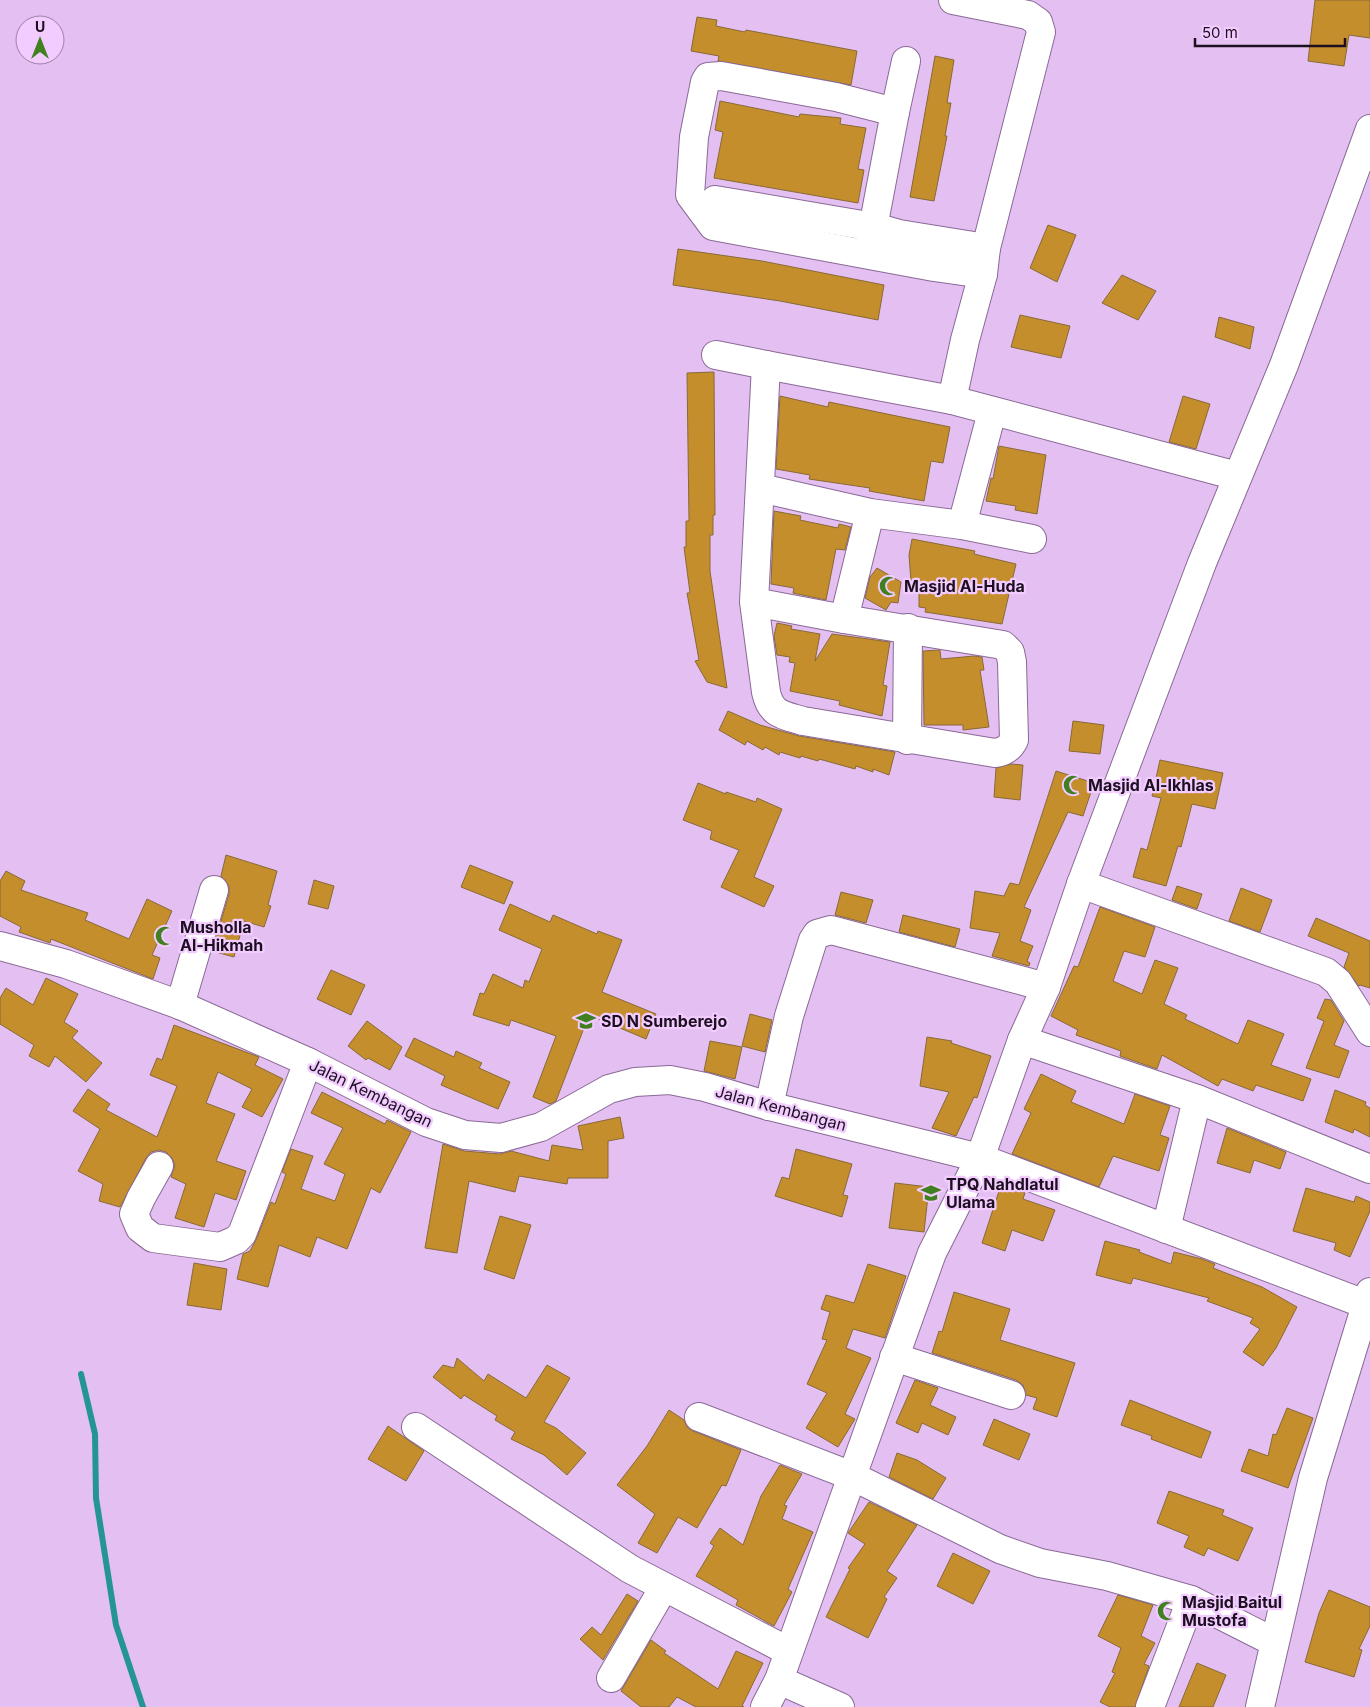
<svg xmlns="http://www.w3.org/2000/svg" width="1370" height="1707" viewBox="0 0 1370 1707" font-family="Inter,sans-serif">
  <rect width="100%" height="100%" fill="#e4c0f2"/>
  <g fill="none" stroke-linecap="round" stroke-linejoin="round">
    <path stroke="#249497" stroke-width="6" d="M81 1374 95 1434 96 1498 116 1625 143 1707"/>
  </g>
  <g fill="#c58e2d" stroke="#886937">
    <path d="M1315 0H1370V38L1349 35 1344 66 1308 61Z"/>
    <path d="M697 17 717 20 716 26 745 32 746 30 857 51 851 85 718 61 719 56 691 51Z"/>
    <path d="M935 56 954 60 947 103H951L945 136H947L934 201 910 197Z"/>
    <path d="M720 101 799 117 800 114 841 118 840 124 866 128 858 169 864 170 858 203 714 178 723 132 715 130Z"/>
    <path d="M1048 225 1076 235 1057 282 1030 268Z"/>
    <path d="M678 249 762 261 884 285 878 320 780 301 673 285Z"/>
    <path d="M1122 275 1156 291 1138 320 1102 303Z"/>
    <path d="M1020 315 1070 326 1061 358 1011 347Z"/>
    <path d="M1219 317 1254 327 1250 349 1215 337Z"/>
    <path d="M714 372 715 515H713V535H710V571L727 688 707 682 695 661 699 660 687 593H690L684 547H686V521H689L687 373Z"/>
    <path d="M780 396 828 407 829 402 950 427 943 463 931 461 924 501 869 491 870 488 809 479 810 475 776 469Z"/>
    <path d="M1183 396 1210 404 1196 449 1169 442Z"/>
    <path d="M999 446 1046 455 1037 514 1015 510 1016 506 986 501 991 478 993 479Z"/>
    <path d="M774 511 801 516 800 520 838 528 839 524 851 527 845 550 836 549 826 600 793 593 794 588 771 584Z"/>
    <path d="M912 539 975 551 974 554 1016 564 1002 624 925 612 926 608 919 607V583L911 582 909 555Z"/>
    <path d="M877 568 901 582 898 603 891 602 886 610 865 598 870 577Z"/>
    <path d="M777 623 792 626 791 629 820 634 815 661 832 634 890 642 883 685 887 686 882 716 839 705 840 701 790 691 795 663 789 662 790 657 777 655 774 636Z"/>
    <path d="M940 650 941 659 974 656 982 657 984 670H980L989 727 963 730V725H924L923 651Z"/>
    <path d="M728 711 760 725 799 736 895 752 889 775 873 769V772L856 766 855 769 819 759 818 761 801 756 800 758 780 752 779 755 765 747 763 750 747 741 745 745 719 730Z"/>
    <path d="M1073 721 1104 725 1100 754 1069 751Z"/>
    <path d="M1160 760 1223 773 1215 809 1192 804 1181 847 1178 846 1166 886 1133 877 1141 848 1147 850 1161 798 1152 796Z"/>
    <path d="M1011 764 1023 765 1020 800 994 797 996 768Z"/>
    <path d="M1056 771 1094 783 1083 816 1068 812 1024 907 1031 910 1020 941 1033 946 1027 961 1030 963 1029 966 992 956 1000 933 970 928 975 891 1004 896 1010 883 1019 885Z"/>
    <path d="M698 783 726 794V792L756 802 757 798 782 809 754 877 774 886 764 907 721 887 739 850 710 839 712 831 683 820Z"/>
    <path d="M226 855 277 871 268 905 271 906 264 927 244 921 234 957 212 951 229 894V886L221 876Z"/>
    <path d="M470 865 513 882 504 904 461 887Z"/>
    <path d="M6 871 25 881 21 890 88 913 85 920 129 939 147 899 172 911 152 955 160 958 153 979 51 939 50 943 19 932 21 927 0 916V881Z"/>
    <path d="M314 880 334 886 328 909 308 904Z"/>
    <path d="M1177 886 1202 894 1197 909 1172 900Z"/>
    <path d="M1241 888 1272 900 1260 932 1229 921Z"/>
    <path d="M841 892 873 900 866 923 835 915Z"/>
    <path d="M510 904 550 922 553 915 597 934 598 931 622 940 602 992 656 1014 646 1039 589 1015 556 1101 550 1104 533 1097 556 1036 511 1020 509 1026 473 1015 480 993 484 994 493 974 523 988 525 980 529 982 542 949 499 930Z"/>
    <path d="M1100 907 1155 927 1145 957 1124 951 1113 981 1142 994 1155 960 1178 968 1164 1004 1187 1015 1185 1019 1238 1044 1248 1020 1284 1034 1271 1065 1311 1079 1303 1101 1256 1085 1253 1091 1222 1079 1218 1086 1162 1055 1157 1069 1120 1056 1121 1051 1076 1035 1078 1030 1051 1016 1074 966 1078 967Z"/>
    <path d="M903 915 960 929 955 947 899 932Z"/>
    <path d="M1316 918 1370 941V988L1360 985 1359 986 1344 967 1349 953 1308 936Z"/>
    <path d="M331 970 365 985 351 1015 317 999Z"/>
    <path d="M46 978 78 994 64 1022 78 1031 72 1038 102 1063 86 1082 55 1056 49 1067 29 1056 34 1045 0 1024V998L6 988 33 1005Z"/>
    <path d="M1325 999 1331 1000 1344 1021 1334 1045 1349 1051 1339 1078 1306 1068 1324 1021 1317 1018Z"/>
    <path d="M750 1014 772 1020 765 1052 742 1046Z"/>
    <path d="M367 1021 402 1047 390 1070 368 1058 366 1060 348 1046Z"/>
    <path d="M174 1025 259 1057 255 1065 283 1079 262 1117 242 1107 252 1089 218 1072 206 1103 235 1114 216 1161 246 1171 236 1200 215 1193 204 1227 175 1218 186 1184 171 1177 175 1165 172 1158 166 1152 159 1150 151 1152 146 1158 120 1207 99 1201 103 1184 78 1171 100 1129 73 1111 88 1089 110 1104 106 1110 157 1137 177 1086 150 1075 157 1058 162 1060Z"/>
    <path d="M927 1037 952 1041 951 1043 991 1056 977 1098 974 1097 956 1136 932 1128 949 1092 920 1086Z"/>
    <path d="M414 1038 454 1057 456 1051 482 1063 479 1068 510 1082 498 1109 441 1085 445 1076 405 1056Z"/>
    <path d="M710 1041 742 1047 735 1079 704 1071Z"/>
    <path d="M1041 1074 1076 1091 1071 1102 1124 1124 1135 1094 1170 1106 1160 1135 1169 1138 1159 1171 1113 1156 1099 1187 1012 1154 1031 1113 1024 1109Z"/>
    <path d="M1335 1090 1366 1102 1365 1105 1370 1108V1137L1354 1129 1353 1133 1325 1122Z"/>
    <path d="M322 1092 385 1124 387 1120 411 1132 380 1193 371 1188 347 1249 317 1237 310 1257 279 1245 268 1287 237 1279 243 1254 250 1251 256 1240 271 1202 275 1204 286 1174 282 1172 291 1149 313 1156 301 1189 335 1201 345 1174 324 1164 343 1128 311 1113Z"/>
    <path d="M620 1117 624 1138 608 1141V1178H568L567 1184 519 1176 515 1192 469 1181 457 1253 425 1248 443 1144 464 1151 500 1154 511 1151 549 1161 552 1145 583 1150 578 1126Z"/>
    <path d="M1227 1128 1286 1152 1280 1169 1254 1160 1250 1173 1217 1163Z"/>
    <path d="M796 1149 852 1164 843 1195 848 1196 842 1217 775 1196 782 1177 789 1179Z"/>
    <path d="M895 1183 929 1187 924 1232 889 1228Z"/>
    <path d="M1001 1185 1025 1193 1023 1199 1055 1210 1043 1241 1012 1230 1005 1251 982 1243Z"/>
    <path d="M1306 1188 1354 1202 1356 1196 1370 1202V1211L1350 1257 1334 1250 1336 1243 1293 1231Z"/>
    <path d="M500 1216 531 1225 514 1279 484 1269Z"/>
    <path d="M1105 1241 1140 1250 1139 1252 1171 1264 1174 1252 1202 1259 1215 1264 1213 1268 1262 1287 1297 1307 1276 1348 1263 1366 1243 1352 1260 1329 1250 1323 1253 1318 1207 1301 1209 1298 1133 1278 1131 1284 1096 1275Z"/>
    <path d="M194 1263 227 1269 221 1310 187 1305Z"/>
    <path d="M868 1264 906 1276 885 1338 853 1329 846 1348 871 1358 845 1414 855 1419 838 1447 806 1428 827 1393 807 1384 827 1340 822 1339 830 1312 821 1309 826 1295 854 1303Z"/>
    <path d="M954 1292 1010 1309 1000 1340 1075 1363 1057 1417 1033 1409 1037 1398 1026 1395 1023 1385 1016 1380 932 1353 939 1331 942 1332Z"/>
    <path d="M457 1358 484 1381 488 1374 526 1398 547 1365 570 1378 544 1422 556 1428 586 1453 567 1475 544 1455 511 1439 515 1432 495 1420 497 1416 464 1395 461 1399 433 1377 443 1365 454 1368Z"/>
    <path d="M915 1380 938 1388 930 1405 956 1417 948 1435 922 1423 918 1433 896 1423Z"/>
    <path d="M1130 1400 1211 1432 1201 1458 1151 1439 1152 1436 1121 1425Z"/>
    <path d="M1287 1408 1313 1418 1288 1488 1241 1471 1249 1449 1268 1456 1273 1434 1276 1435Z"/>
    <path d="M669 1410 684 1420 687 1427 693 1431 741 1450 726 1486 722 1485 697 1528 678 1517 657 1553 638 1543 655 1514 617 1485 647 1446Z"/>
    <path d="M994 1419 1030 1434 1019 1460 983 1445Z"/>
    <path d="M388 1426 424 1451 406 1481 368 1459Z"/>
    <path d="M897 1453 917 1460 946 1478 933 1499 889 1477Z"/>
    <path d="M780 1465 802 1474 784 1505 787 1506 782 1519 813 1532 788 1589 792 1592 774 1626 736 1605 738 1600 696 1576 714 1546 710 1543 720 1528 743 1545 761 1496Z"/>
    <path d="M1169 1491 1224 1510 1222 1515 1253 1528 1238 1561 1208 1548 1204 1556 1184 1547 1189 1536 1157 1523Z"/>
    <path d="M869 1502 917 1525 887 1571 897 1578 884 1597 887 1599 868 1638 826 1617 850 1569 848 1568 865 1544 848 1533Z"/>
    <path d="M953 1553 990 1571 973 1604 937 1586Z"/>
    <path d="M1329 1590 1370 1607V1626L1359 1649 1362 1650 1354 1677 1305 1662 1319 1613Z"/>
    <path d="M627 1594 638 1601 603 1660 580 1639 592 1627 601 1635Z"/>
    <path d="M1118 1595 1153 1605 1141 1636 1155 1643 1144 1664 1149 1666 1135 1707H1110L1100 1702 1115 1673 1112 1672 1121 1648 1098 1636Z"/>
    <path d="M651 1640 666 1651 664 1653 718 1689 736 1651 763 1663 742 1706 744 1707H696L677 1697 669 1707H641L621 1691Z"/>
    <path d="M1197 1663 1226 1675 1213 1707H1179Z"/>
  </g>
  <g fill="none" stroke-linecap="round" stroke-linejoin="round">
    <defs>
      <g id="minor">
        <path d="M953 0 1028 15 1038 22 1041 32 986 248 983 274 965 340 952 400 1237 476"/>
        <path d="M895 112 906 61"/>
        <path d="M703 212 715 200 874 227 899 234 986 248"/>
        <path d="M868 254 895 112 836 97 721 76 708 77 705 82 694 137 690 195 713 226 934 267 983 274"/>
        <path d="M716 355 766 365"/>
        <path d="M760 488 870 513 962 525 1032 539"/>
        <path d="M962 525 992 412"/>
        <path d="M754 602 844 619 1003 645 1010 652 1012 662 1014 740C1010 748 1004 752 995 753L803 721C783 715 771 715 766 692L754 602 766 365 952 400"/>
        <path d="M844 619 870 513"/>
        <path d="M907 740 908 628"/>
        <path d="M1081 884 1326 972 1338 982 1370 1032"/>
        <path d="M0 946 66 964 180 1005 308 1062 426 1122 465 1135 501 1138 541 1127 609 1089 635 1082 670 1080 705 1087 769 1106 980 1158 1370 1306"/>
        <path d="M180 1005 214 890"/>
        <path d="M1022 1040 1197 1099 1370 1169"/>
        <path d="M769 1106 789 1016 813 940 817 934 831 930 1046 987"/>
        <path d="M159 1166 141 1198 134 1214 140 1228 153 1238 220 1247 236 1240 242 1234 308 1062"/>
        <path d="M1166 1229 1197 1099"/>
        <path d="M894 1357 1011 1395"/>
        <path d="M699 1417 852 1476 1000 1549 1040 1563 1107 1576 1191 1600 1274 1642"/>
        <path d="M416 1427 630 1569 788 1651"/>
        <path d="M611 1678 664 1587"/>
        <path d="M779 1680 840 1707"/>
        <path d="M765 1707 779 1680 932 1253 980 1158 1022 1040 1046 987 1081 884 1202 563 1284 365 1370 129"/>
        <path d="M1150 1707 1191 1600"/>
        <path d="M1260 1707 1313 1478 1370 1292"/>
      </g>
    </defs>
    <use href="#minor" stroke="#8a6996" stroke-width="30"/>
    <use href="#minor" stroke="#fff" stroke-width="28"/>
  </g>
  <defs>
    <symbol id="mosque-bare" viewBox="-9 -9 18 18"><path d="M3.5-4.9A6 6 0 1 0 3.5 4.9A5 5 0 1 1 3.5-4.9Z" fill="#418020" stroke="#f2ccff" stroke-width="2.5" paint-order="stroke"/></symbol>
    <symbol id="school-bare" viewBox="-9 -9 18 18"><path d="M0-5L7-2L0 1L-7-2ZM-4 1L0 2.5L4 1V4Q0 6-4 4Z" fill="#418020" stroke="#f2ccff" stroke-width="2.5" paint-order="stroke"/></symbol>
  </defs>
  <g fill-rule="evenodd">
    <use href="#mosque-bare" x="875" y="572" width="28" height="28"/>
    <use href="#mosque-bare" x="1059" y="771" width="28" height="28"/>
    <use href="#mosque-bare" x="151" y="922" width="28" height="28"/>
    <use href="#school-bare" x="572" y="1007" width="28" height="28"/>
    <use href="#school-bare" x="917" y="1179" width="28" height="28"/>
    <use href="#mosque-bare" x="1153" y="1597" width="28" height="28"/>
  </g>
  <g text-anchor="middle" stroke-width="4.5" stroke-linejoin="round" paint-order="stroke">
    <g font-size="16" font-weight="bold" fill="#1c0f20" stroke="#f2ccff" text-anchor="start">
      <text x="904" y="592">Masjid Al-Huda</text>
      <text x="1088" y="791">Masjid Al-Ikhlas</text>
      <text x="180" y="933">Musholla<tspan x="180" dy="18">Al-Hikmah</tspan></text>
      <text x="601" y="1027">SD N Sumberejo</text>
      <text x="946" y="1190">TPQ Nahdlatul<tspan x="946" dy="18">Ulama</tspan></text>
      <text x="1182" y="1608">Masjid Baitul<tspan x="1182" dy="18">Mustofa</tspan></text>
    </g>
    <g font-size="16" fill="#1c0f20" stroke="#f2ccff">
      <text transform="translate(371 1093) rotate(26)" y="6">Jalan Kembangan</text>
      <text transform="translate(781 1108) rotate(15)" y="6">Jalan Kembangan</text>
    </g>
  </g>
  <g transform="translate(40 40)"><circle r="24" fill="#f2ccff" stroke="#9c80a6"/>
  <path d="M0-4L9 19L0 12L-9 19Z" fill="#418020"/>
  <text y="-8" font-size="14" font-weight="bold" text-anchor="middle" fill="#1c0f20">U</text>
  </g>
  <path d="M1195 38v8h150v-8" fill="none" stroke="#1c0f20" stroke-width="2.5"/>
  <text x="1202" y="38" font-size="15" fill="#1c0f20" stroke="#f2ccff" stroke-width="4" paint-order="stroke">50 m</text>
</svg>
